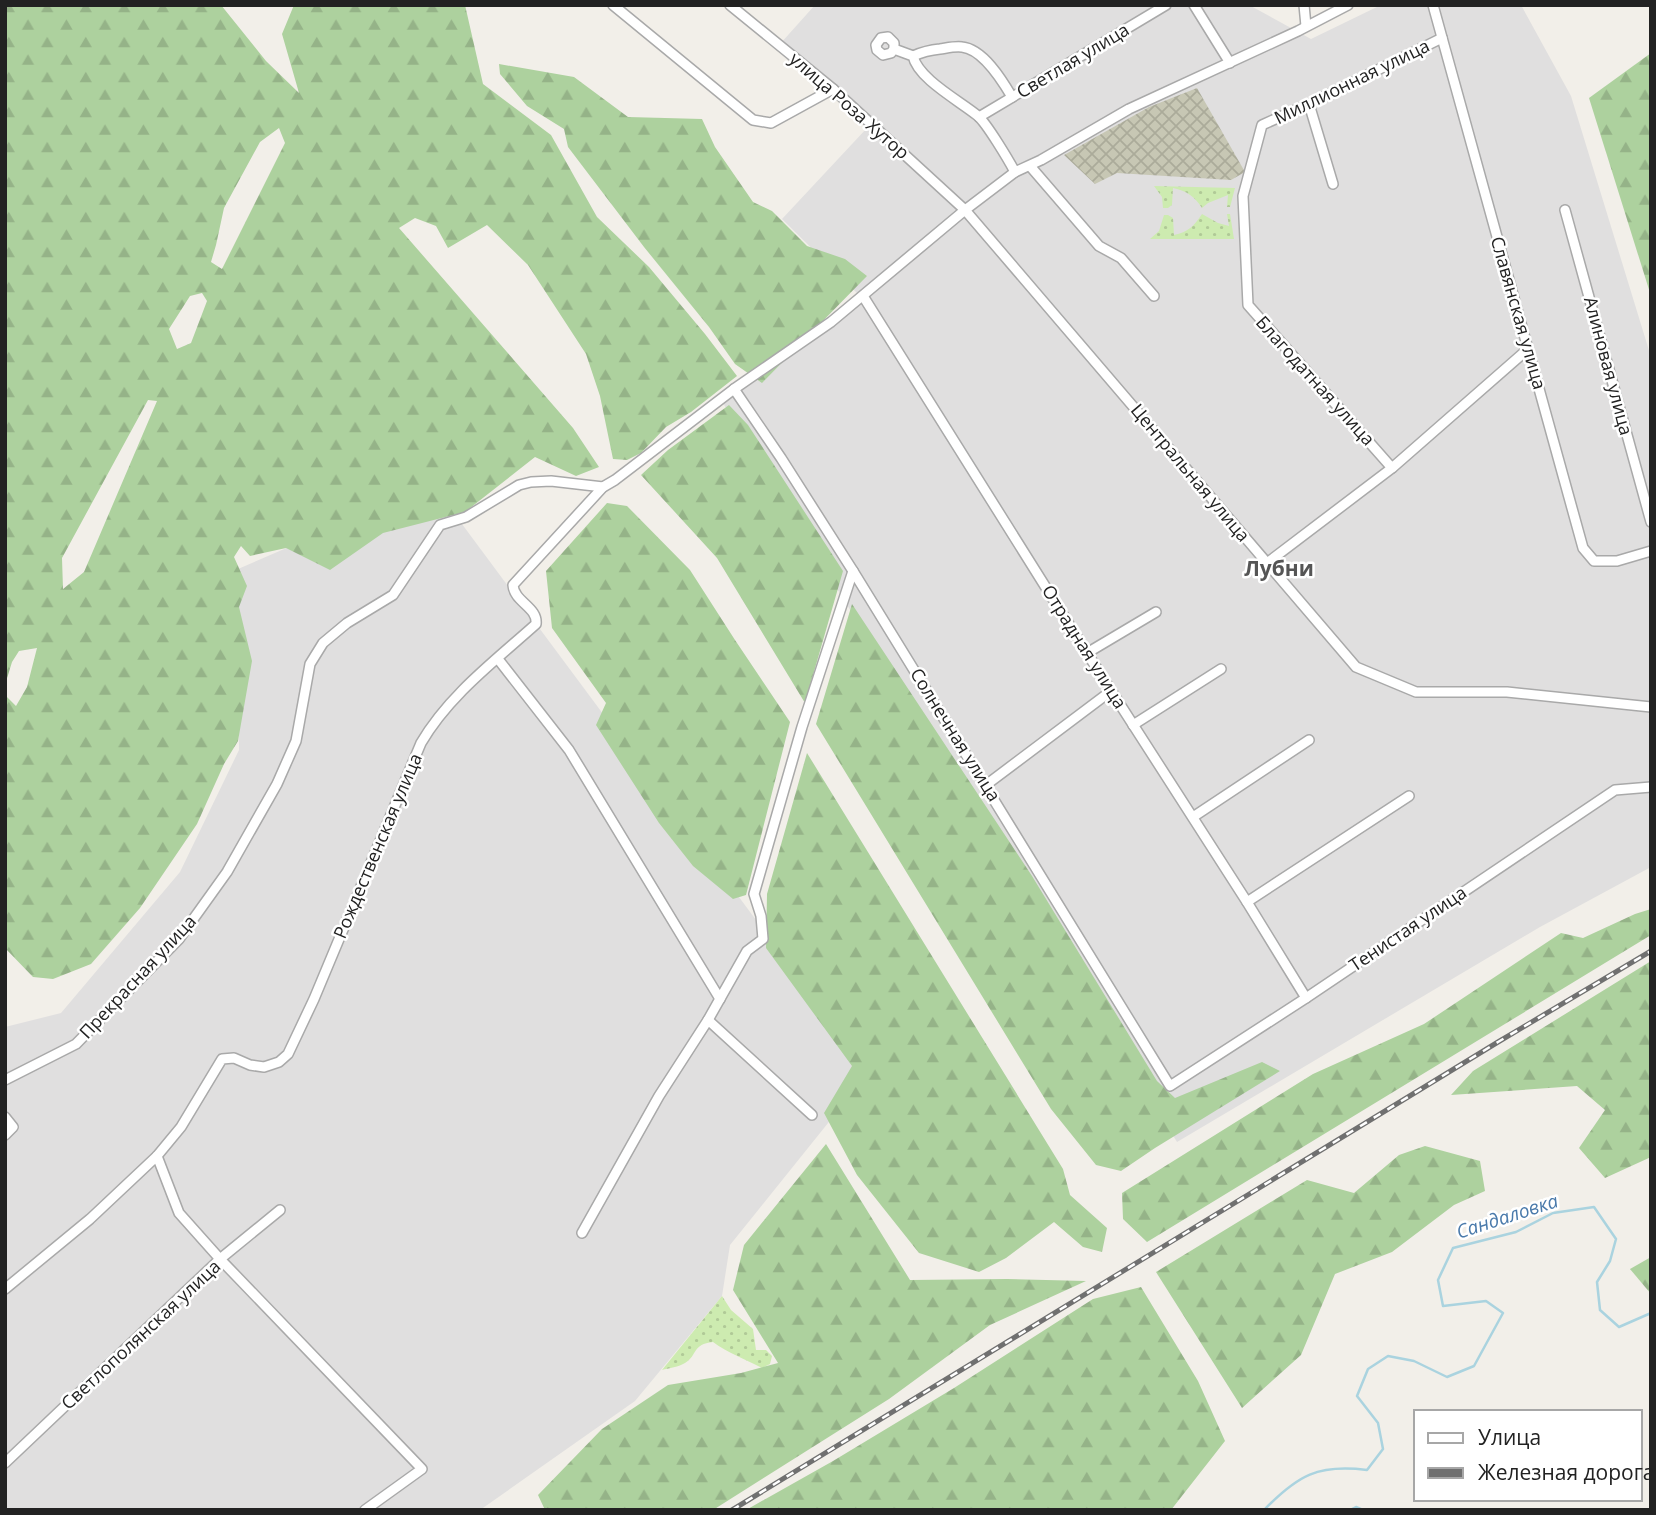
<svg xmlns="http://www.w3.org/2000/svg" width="1656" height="1515" viewBox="0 0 1656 1515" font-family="'Open Sans',sans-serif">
  <defs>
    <pattern id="construction-cross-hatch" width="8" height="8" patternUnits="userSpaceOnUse" patternTransform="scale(1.75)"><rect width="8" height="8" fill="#c7c7b4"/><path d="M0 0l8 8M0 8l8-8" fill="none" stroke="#abab9a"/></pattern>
    <pattern id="grass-dots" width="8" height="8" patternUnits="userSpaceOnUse" patternTransform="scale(1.75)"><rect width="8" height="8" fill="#cdebb0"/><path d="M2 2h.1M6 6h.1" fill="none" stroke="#b0c997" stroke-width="1.8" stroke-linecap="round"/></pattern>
    <pattern id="forest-firs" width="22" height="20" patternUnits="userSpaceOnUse" patternTransform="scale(1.75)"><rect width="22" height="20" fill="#add19e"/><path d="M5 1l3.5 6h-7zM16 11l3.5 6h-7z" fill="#95b388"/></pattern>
  </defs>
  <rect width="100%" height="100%" fill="#f2efe9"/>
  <g fill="#e0dfdf">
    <path d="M815 5H1249L1311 39 1381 5H1521L1571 96 1651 357V867L1540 927 1177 1142 723 403 862 298 782 219 867 128 780 44Z"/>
    <path d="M433 485 869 1072 730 1245 722 1296 635 1401 480 1510H5V1027L61 1013 180 872 239 750 238 569Z"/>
  </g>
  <path fill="url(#construction-cross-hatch)" d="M1197 88 1245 172 1231 180 1117 173 1095 184 1064 155 1149 107Z"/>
  <g fill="url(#grass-dots)">
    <path d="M1154 186 1235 188 1230 207H1227L1228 195 1208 203 1202 208C1194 196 1187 191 1173 188L1172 205 1168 208H1163L1162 197Z"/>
    <path d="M1202 214 1218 223 1229 226 1227 214H1230L1234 239H1150L1159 231 1164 215H1168L1173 218 1174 235C1188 232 1194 226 1202 214Z"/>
    <path d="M722 1296 731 1310 753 1329 756 1350H766L772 1356 770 1364 762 1368C745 1359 728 1353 713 1342 692 1344 698 1355 685 1363 679 1367 669 1368 662 1370Z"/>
  </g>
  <g fill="url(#forest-firs)" fill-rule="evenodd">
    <path d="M5 5H221L266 61 299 93 282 34 294 5H465L483 84 551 135 597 217 649 267 705 334 737 376 691 412 666 427 641 453 627 460 613 459 600 396 586 354 528 265 487 225 448 248 436 226 415 218 399 228 573 428 599 467 576 476 535 457 465 512 383 533 330 570 286 548 250 556 241 546 234 557 247 586 239 607 252 661 238 741 224 764 197 824 140 908 91 964 53 979 33 977 5 948V695L16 706 27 687 37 648 19 651 12 662 5 685ZM279 128 285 143 222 269 211 262 216 245 224 208 260 142ZM202 293 207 301 191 343 177 349 169 329 190 296ZM148 400 157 401 84 572 63 589 62 558Z"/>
    <path d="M1651 53V296L1589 98Z"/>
    <path d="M499 64 574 77 628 117 702 119 715 147 753 202 772 211 807 246 845 259 867 276 762 383 735 364 709 327 644 247 568 147 564 129 527 106 500 74Z"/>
    <path d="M729 405 748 425 843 571 805 703 717 558 641 475 668 450Z"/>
    <path d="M607 503 627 506 690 570 735 640 790 722 746 895 733 899 693 866 659 823 596 725 606 703 552 628 546 571Z"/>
    <path d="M852 604 1032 876 1157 1081 1175 1098 1262 1062 1280 1071 1155 1148 1121 1171 1096 1165 1051 1109 816 724Z"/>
    <path d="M807 753 1063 1169 1070 1195 1107 1228 1102 1252 1083 1247 1054 1222 1006 1258 979 1272 919 1253 857 1175 824 1113 852 1066 766 948 767 894Z"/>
    <path d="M1651 909V935L1147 1242 1123 1219 1122 1193 1313 1074 1424 1024 1561 933 1583 938 1635 914Z"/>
    <path d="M1651 961V1157L1605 1178 1579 1148 1605 1110 1577 1086 1451 1095 1473 1071Z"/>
    <path d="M826 1144 910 1280 1007 1279 1086 1281 990 1325 889 1399 713 1510H545L538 1495 602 1429 668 1385 741 1373 778 1363 733 1290 744 1245Z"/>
    <path d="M1425 1146 1480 1161 1485 1191 1454 1205 1392 1252 1335 1274 1301 1355 1242 1408 1156 1272 1307 1180 1354 1193 1399 1155Z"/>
    <path d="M1651 1257V1294L1630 1269Z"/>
    <path d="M1141 1287 1198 1381 1225 1441 1171 1510H746L833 1461 954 1388 1093 1299Z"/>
  </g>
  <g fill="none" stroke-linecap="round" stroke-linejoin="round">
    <g stroke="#aad3df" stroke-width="2.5">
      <path d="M1264 1510C1298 1475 1318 1464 1367 1470L1383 1449 1378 1423 1357 1396 1368 1369 1388 1356 1414 1361 1447 1377 1474 1366 1503 1313 1486 1301 1443 1306 1438 1280 1453 1248 1516 1232 1553 1213 1594 1207 1616 1239 1610 1261 1597 1282 1600 1310 1619 1327 1651 1313"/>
      <path d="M1350 1510 1356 1507 1363 1510"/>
    </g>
    <defs>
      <g id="minor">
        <path d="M613 5 753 120 771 123 833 89"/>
        <path d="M730 5 833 89 965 210 1356 667 1416 692H1507L1651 707"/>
        <path d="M1194 5 1230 63"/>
        <path d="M1304 5 1306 26"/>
        <path d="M1433 5 1583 548 1594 561H1617L1651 551"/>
        <path d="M894 49 891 53 883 55 877 50 876 45 881 38 888 37 894 43V49L913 56C918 79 960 101 978 116 987 124 1008 159 1015 172"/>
        <path d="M913 56C922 52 930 50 940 49 947 48 955 46 962 47 983 49 1002 80 1012 97"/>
        <path d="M1309 104 1333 184"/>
        <path d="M979 117 1166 5"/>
        <path d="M1030 166 1099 246 1121 258 1154 296"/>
        <path d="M1565 210 1651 522"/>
        <path d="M863 296 1087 653 1247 902 1306 998"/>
        <path d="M734 389 781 458 853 571 1170 1086 1306 998 1615 790 1651 787"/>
        <path d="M1392 468 1248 305 1243 196 1262 125 1309 104 1442 38"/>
        <path d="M1267 563 1392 468 1528 349"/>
        <path d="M1087 653 1156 612"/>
        <path d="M498 659 569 750 720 999"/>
        <path d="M1133 725 1221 669"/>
        <path d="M986 785 1111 691"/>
        <path d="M1193 817 1309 740"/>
        <path d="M1247 902 1409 796"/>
        <path d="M708 1020 812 1115"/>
        <path d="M5 1080 76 1044 179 939 227 872 277 784 296 741 310 664 323 643 347 623 393 595 440 525 466 517 519 485 531 482 551 481 603 487"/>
        <path d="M5 1117 13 1127 5 1135"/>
        <path d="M157 1156 179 1213 220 1259 422 1469 365 1510"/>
        <path d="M582 1233 659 1096 708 1020 747 951 763 939 761 916 754 894 802 727 853 571"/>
        <path d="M5 1289 90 1219 157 1156 181 1127 222 1059 234 1058 250 1065 264 1067 279 1062 288 1054 314 999 421 743C449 695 496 660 536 624 538 607 514 602 513 585L603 487 615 480 734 389 831 322 965 210 1015 172 1041 160 1129 109 1298 31 1348 5"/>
        <path d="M5 1463 220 1259 280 1210"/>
      </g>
    </defs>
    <use href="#minor" stroke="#a9a9a9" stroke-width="12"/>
    <use href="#minor" stroke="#fff" stroke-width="9"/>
    <defs>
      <path id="rail" d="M732 1510 1498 1042 1651 951"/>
    </defs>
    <use href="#rail" stroke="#707070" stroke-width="5"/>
    <use href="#rail" stroke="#fff" stroke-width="2.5" stroke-dasharray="8" stroke-linecap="butt"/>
  </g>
  <g text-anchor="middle" stroke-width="5" stroke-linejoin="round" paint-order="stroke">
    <g font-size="18" fill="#222" stroke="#fff">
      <text transform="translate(1073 61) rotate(-31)" y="6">Светлая улица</text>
      <text transform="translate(1352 82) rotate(-26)" y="6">Миллионная улица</text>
      <text transform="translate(849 106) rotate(41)" y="6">улица Роза Хутор</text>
      <text transform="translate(1518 313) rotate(74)" y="6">Славянская улица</text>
      <text transform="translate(1608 366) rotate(75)" y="6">Алиновая улица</text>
      <text transform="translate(1315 381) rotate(48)" y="6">Благодатная улица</text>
      <text transform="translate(1190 473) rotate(50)" y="6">Центральная улица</text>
      <text transform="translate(1084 647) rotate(58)" y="6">Отрадная улица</text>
      <text transform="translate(955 735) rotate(58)" y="6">Солнечная улица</text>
      <text transform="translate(378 846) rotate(-67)" y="6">Рождественская улица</text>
      <text transform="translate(1408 929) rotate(-34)" y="6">Тенистая улица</text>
      <text transform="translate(138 977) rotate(-47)" y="6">Прекрасная улица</text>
      <text transform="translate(141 1335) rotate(-43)" y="6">Светлополянская улица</text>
    </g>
    <g font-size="19" font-style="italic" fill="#4a7aab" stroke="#fff">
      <text transform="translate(1507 1216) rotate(-18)" y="7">Сандаловка</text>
    </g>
    <g font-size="21" font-weight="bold" fill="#555" stroke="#fff">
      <text x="1279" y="576">Лубни</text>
    </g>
  </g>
  <rect width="1656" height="1515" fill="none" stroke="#222222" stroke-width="14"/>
  <rect x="1414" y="1410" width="228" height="91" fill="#ffffff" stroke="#a7a7a7" stroke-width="2"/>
  <rect x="1428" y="1433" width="35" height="10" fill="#ffffff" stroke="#a7a7a7" stroke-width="2"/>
  <text x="1478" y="1445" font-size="21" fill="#222222">Улица</text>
  <rect x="1428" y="1468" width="35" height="10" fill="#707070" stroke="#a7a7a7" stroke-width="2"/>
  <text x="1478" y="1480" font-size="21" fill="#222222">Железная дорога</text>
</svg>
